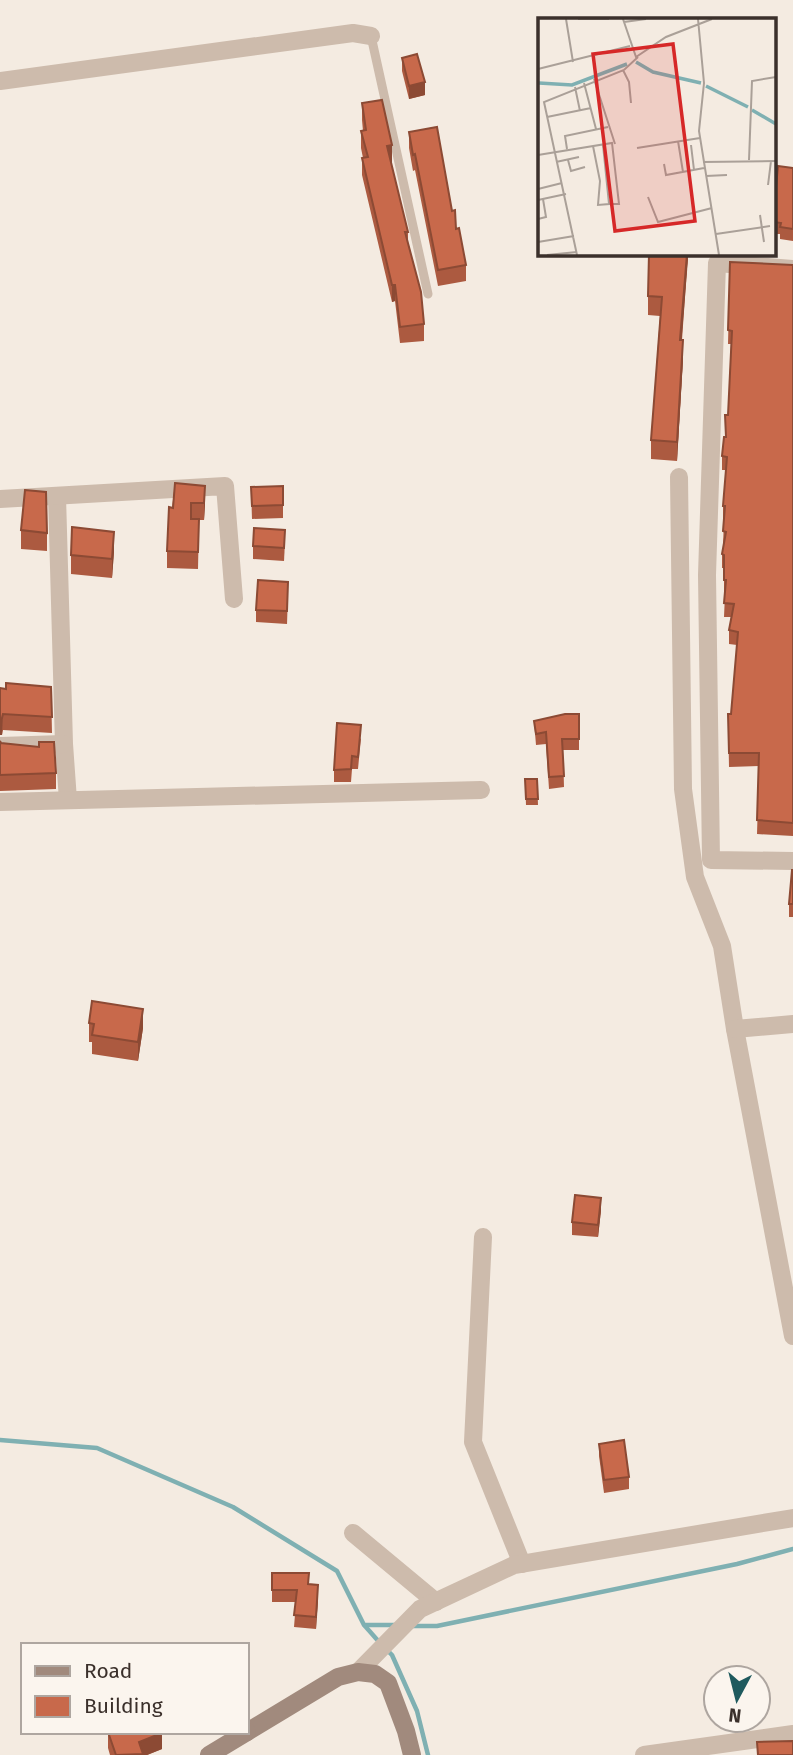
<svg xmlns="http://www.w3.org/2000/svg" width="793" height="1755" viewBox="0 0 793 1755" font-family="'Fira Sans',sans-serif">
  <rect width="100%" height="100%" fill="#f4ebe1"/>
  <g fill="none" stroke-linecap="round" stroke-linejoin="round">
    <g stroke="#7fb0b2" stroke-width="4.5">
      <path d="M0 1440 97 1448 233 1507 337 1571 364 1625H395"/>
      <path d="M365 1626 380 1643"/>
      <path d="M410 1626H437L737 1564 793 1549"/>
      <path d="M386 1649 392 1655 417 1711 428 1755"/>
    </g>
    <path stroke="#cdbbac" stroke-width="9" d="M371 36 428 294"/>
    <g stroke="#cdbbac" stroke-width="18">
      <path d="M0 81 353 33 371 36"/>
      <path d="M793 269 717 263 707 575 711 860 793 861"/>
      <path d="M679 477 683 789 695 877 722 946 735 1029 793 1336"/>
      <path d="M57 496 64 744 68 800"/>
      <path d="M0 499 225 486 234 599"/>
      <path d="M0 746 63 744"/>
      <path d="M0 802 481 790"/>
      <path d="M735 1029 793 1024"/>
      <path d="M483 1237 473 1442 522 1564"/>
      <path d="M353 1533 436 1602"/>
      <path d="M358 1672 420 1609 514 1565 793 1518"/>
      <path d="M644 1755 793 1734"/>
    </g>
    <g stroke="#a18a7d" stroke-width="18">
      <path d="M247 1732 338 1677 358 1672 375 1674 388 1683 406 1731 412 1755"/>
      <path d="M209 1755 247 1732"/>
    </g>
  </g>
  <g fill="#ac5a40">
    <path d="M402 58 425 95 409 99 402 71Z"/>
    <path d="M362 103 392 162H391L408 232V243L424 324V341L400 343 395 301 392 302 362 175V158H363L361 148V131H363L362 120Z"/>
    <path d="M409 132 452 211 466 265V281L438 286 415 170 413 171 409 148Z"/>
    <path d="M793 168V241L780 239V234H774V208Z"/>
    <path d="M688 254 682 340 683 359 677 461 651 459V440L660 316 648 315V296Z"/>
    <path d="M730 262 793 265V836L757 834 759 766 729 767 728 714H731L737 645 729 644V630L731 617H724L725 594 724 593V568H722V554L724 545H723L724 520H723V506L726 470H722V456L726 437 725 415H728L731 344H728Z"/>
    <path d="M175 483 205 504 204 520H199L198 569 167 568V551Z"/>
    <path d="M283 486V518L252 519 251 487Z"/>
    <path d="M21 530 47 533V551L21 549Z"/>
    <path d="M285 542 284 561 253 559V546Z"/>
    <path d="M114 551 112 578 71 574V555Z"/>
    <path d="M288 594 287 624 256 622V610Z"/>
    <path d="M51 687 52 733 3 730 2 735H0L6 689Z"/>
    <path d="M579 714V750H563L564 787 549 789 546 744 536 745 534 721Z"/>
    <path d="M361 738 358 769H352L351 782H334V770Z"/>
    <path d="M0 741 1 743 56 773V789L0 791Z"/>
    <path d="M525 779H537L538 805H526Z"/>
    <path d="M793 870V917H789V904Z"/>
    <path d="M89 1023 143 1028 138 1061 92 1054V1042H89Z"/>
    <path d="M601 1210 598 1237 572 1235V1222Z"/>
    <path d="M599 1444 629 1477V1489L604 1493 599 1456Z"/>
    <path d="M272 1573 309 1585 318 1597 316 1629 294 1627 296 1602H272Z"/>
    <path d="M108 1732 162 1749 147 1755H110L108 1748Z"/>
  </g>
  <g fill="#8c4a34">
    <path d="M425 82V95L409 99V86Z"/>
    <path d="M392 145V162L387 163V146Z"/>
    <path d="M687 254H688V259L680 359V340Z"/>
    <path d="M392 285H395V301L392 302Z"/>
    <path d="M683 340V359L677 461V442Z"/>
    <path d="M205 486V504L204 520V503Z"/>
    <path d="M114 532V551L112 578V559Z"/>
    <path d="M3 714 2 735H0V719Z"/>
    <path d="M143 1009V1028L138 1061V1042Z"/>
    <path d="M601 1198V1210L598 1237V1225Z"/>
    <path d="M318 1585V1597L316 1629V1617Z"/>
    <path d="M162 1733V1749L147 1755H139V1742Z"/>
  </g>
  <g fill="#c8694b" stroke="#8c4a34" stroke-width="2">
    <path d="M417 54 425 82 409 86 402 58Z"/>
    <path d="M382 100 392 145 387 146 408 232H405L421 292 424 324 400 327 395 285H392L362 158 368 157 361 131 366 130 362 103Z"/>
    <path d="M437 127 452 211 455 210 456 229 459 228 466 265 438 270 415 154 413 155 409 132Z"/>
    <path d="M778 166 793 168V229L780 227 781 223 774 222V208Z"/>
    <path d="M649 254H687L680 340H683L677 442 651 440 662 297 648 296Z"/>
    <path d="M730 262 793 265V823L757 820 759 753H729L728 714H731L738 632 729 630 734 604 724 603 726 580H724V555L722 554 726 532 723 531 725 506H723L727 457 722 456 724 437H726L725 415H728L732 331 728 330Z"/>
    <path d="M175 483 205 486 204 503H191V519H199L198 552 167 551 169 507 173 508Z"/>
    <path d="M283 486V505L252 506 251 487Z"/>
    <path d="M25 490 46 492 47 533 21 530Z"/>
    <path d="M72 527 114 532 112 559 71 555Z"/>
    <path d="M254 528 285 530 284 548 253 546Z"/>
    <path d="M258 580 288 582 287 611 256 610Z"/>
    <path d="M6 683 51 687 52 717 3 714 2 718 0 719V688L6 689Z"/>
    <path d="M565 714H579V739H562L564 776 549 777 546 732 536 734 534 721Z"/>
    <path d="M337 723 361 725 358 757 352 756 351 769 334 770Z"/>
    <path d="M0 741 1 743 39 747V742H54L56 773 0 775Z"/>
    <path d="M525 779H537L538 799H526Z"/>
    <path d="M792 870H793V904H789Z"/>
    <path d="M92 1001 143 1009 138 1042 92 1035 94 1024 89 1023Z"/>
    <path d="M575 1195 601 1198 598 1225 572 1222Z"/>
    <path d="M624 1440 629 1477 604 1480 599 1444Z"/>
    <path d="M272 1573H309L308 1584 318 1585 316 1617 294 1615 297 1590H272Z"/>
    <path d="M108 1732H161L162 1733 139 1742 143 1754 116 1755Z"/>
    <path d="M793 1741V1755H758L757 1742Z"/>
  </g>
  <g transform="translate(538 18)">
    <rect width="238" height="238" fill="#f4ebe1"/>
    <path fill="none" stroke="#7fb0b2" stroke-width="3.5" d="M98 44 115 54 163 65M1 65 34 67 89 46M168 68 210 89M214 92 238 106"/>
    <path fill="none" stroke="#aaa098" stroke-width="2" d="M28 1 35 44M40 1H71M85 1 98 39 128 19 174 1M160 1 166 65 161 113 181 237M86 4 108 1M0 51 92 28M85 52 91 64 93 85M56 61 77 126M46 65 58 111M37 69 42 93M9 99 53 90M140 123 145 154M153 127 156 152M55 128 62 163 60 187 71 186 65 127M99 130 162 120M29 131 27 118 70 109M0 137 74 125 81 186H71M30 142 33 153 47 149M211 142 214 63 238 59M18 144 41 139M165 144 238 143M126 146 128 157 166 150M168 158 189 157M230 167 233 143M0 171 24 165M110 179 120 204 174 190M0 182 28 176M222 197 226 224M0 201 8 199 5 181M178 216 232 208M0 224 36 218M9 237 39 234M39 237 6 84 86 52 100 39"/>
    <path fill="#d62828" fill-opacity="0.15" stroke="#d62828" stroke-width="3.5" d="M135 26 157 203 77 213 55 36Z"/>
    <rect width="238" height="238" fill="none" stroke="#3b302b" stroke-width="3.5"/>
  </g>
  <rect x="21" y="1643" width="228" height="91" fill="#fbf5ee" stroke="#aea6a0" stroke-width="2"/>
  <rect x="35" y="1666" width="35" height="10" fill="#a18a7d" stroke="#aea6a0" stroke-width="2"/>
  <text x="84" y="1678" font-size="21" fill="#3b302b">Road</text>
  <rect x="35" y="1696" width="35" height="21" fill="#c8694b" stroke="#aea6a0" stroke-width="2"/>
  <text x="84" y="1713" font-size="21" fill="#3b302b">Building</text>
  <g transform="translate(737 1699) rotate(187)"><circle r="33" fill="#fbf5ee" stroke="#aea6a0" stroke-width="2"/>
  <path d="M0-5L12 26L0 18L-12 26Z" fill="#1f5a5e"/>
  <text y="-10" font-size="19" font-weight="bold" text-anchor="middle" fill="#3b302b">N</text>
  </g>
</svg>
